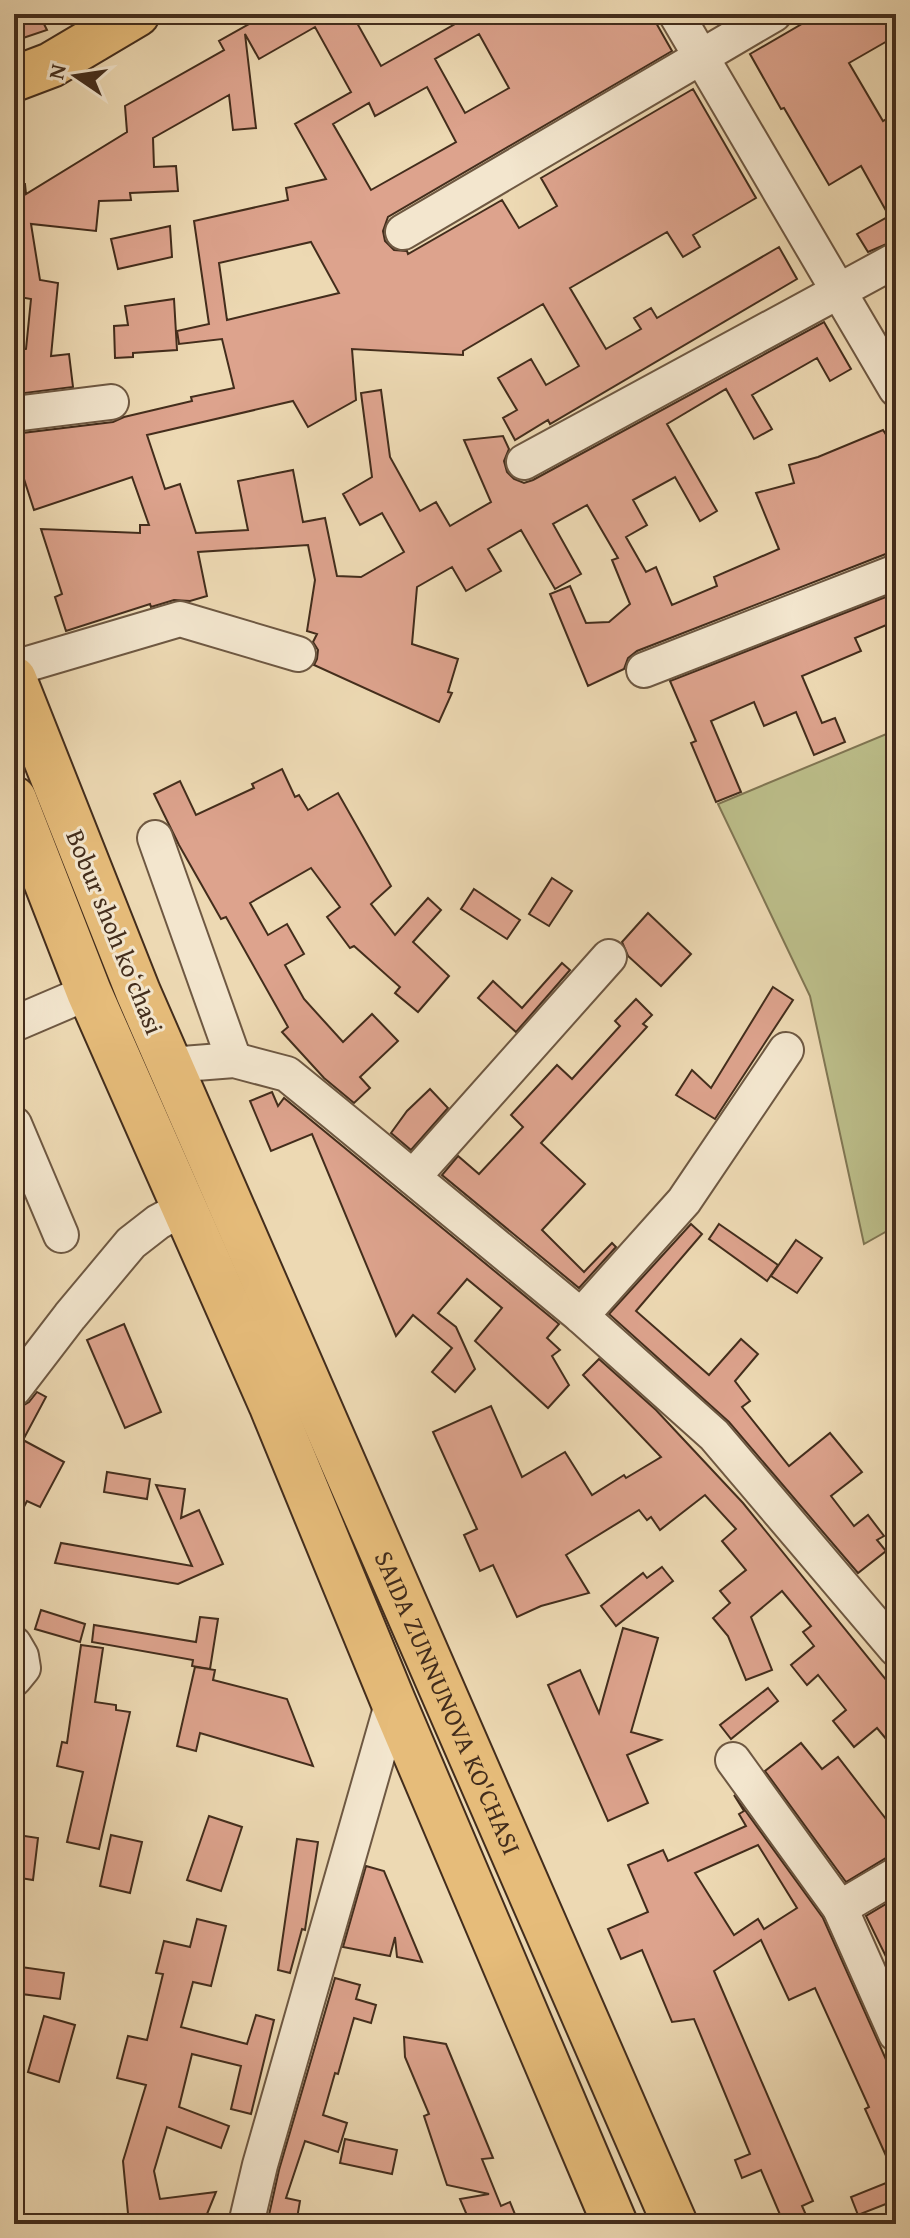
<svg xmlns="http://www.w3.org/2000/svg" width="910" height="2238" viewBox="0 0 910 2238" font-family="'Gentium Book Plus',serif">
  <rect width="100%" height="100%" fill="#edd9b3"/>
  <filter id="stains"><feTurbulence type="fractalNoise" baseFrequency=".0025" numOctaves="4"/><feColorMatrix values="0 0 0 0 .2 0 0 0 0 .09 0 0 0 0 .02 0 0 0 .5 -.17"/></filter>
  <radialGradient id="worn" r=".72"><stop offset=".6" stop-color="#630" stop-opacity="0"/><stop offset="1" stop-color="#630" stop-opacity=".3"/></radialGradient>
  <path fill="#bcbe8a" stroke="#807653" stroke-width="2" d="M896 730V1226L864 1244 810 996 718 804Z"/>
  <g fill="#dda38d" stroke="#432d1c" stroke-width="2" fill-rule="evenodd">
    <path d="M14 14H39L47 30 14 41Z"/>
    <path d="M267 14H352L381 66 469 16 468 14H651L672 51 388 217 383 231 385 241 394 250 407 251 408 254 502 200 519 228 557 206 541 178 693 89 756 198 693 235 700 247 683 257 667 232 570 288 606 349 641 329 634 318 651 308 657 318 779 247 797 279 550 424 548 420 515 440 503 418 517 410 498 378 531 359 546 385 579 366 543 304 463 351V355L352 349 356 400 308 427 293 401 147 435 165 489 180 484 196 533 248 530 238 481 293 470 303 522 325 518 337 576 361 577 404 552 382 513 360 525 343 494 372 477 361 393 381 390 390 457 420 511 436 502 450 526 491 502 464 440 503 436 509 449 504 461 507 472 514 479 524 483 533 480 824 322 851 369 830 381 817 358 752 395 772 429 754 439 726 389 667 424 717 511 700 521 675 477 633 500 647 525 626 537 646 572 656 567 672 605 717 586 714 577 779 549 756 493 794 483 789 465 818 457 883 430 896 450V550L637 651 628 658 624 669 588 686 550 594 570 586 586 623 609 622 630 604 612 560 618 558 587 505 553 524 581 574 555 589 521 530 488 549 501 571 466 591 452 567 417 587 412 644 458 659 448 692 452 693 439 722 314 665 317 659 318 650 313 642 317 634 307 631 315 580 308 545 198 552 207 596 190 601 174 600 151 607 150 604 66 631 55 597 62 594 41 529 140 533V525H149L132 477 34 510 14 448V434L113 422 124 417 192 401 191 397 234 388 222 339 179 344 177 331 209 324 194 221 288 200 286 188 326 179 295 124 351 92 315 27 259 59 245 34 256 128 233 130 229 95 153 138 154 167 176 166 178 191 130 193 131 200 99 201 96 231 31 224 40 280 58 283 51 356 69 354 73 387 17 394 14 351 26 349 31 299 14 296V185L25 184 26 194 127 132 125 106 224 50 219 41ZM479 34 509 88 465 113 435 59ZM427 87 456 142 371 190 333 124 369 103 375 116ZM311 242 339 293 227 320 219 263Z"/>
    <path d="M819 14H883L896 36 849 63 883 121 896 113V240L868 252 857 234 889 216 861 166 829 185 784 108 781 109 750 54Z"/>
    <path d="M170 226 172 257 118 269 111 239Z"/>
    <path d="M174 299 177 350 133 353V357L115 358 114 326 128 325 125 306Z"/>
    <path d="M896 593V621L855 638 861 651 802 676 822 723 835 718 845 742 814 755 796 712 764 726 754 702 711 721 741 792 716 802 691 743 696 741 670 681Z"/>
    <path d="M282 769 295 797 299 795 308 810 338 793 391 886 371 904 395 935 428 898 441 910 413 942 449 976 418 1012 395 993 400 987 354 946 350 948 327 917 340 907 311 868 250 903 268 935 287 924 304 954 285 965 304 999 343 1042 372 1014 398 1041 360 1077 370 1088 354 1103 324 1078 282 1032 288 1027 226 917 221 919 179 845 154 794 180 781 196 815 254 788 252 784Z"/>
    <path d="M552 878 572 891 549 926 529 914Z"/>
    <path d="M474 889 520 920 507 939 461 909Z"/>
    <path d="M648 913 691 954 661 986 628 956 622 942Z"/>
    <path d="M562 963 570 970 516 1032 478 998 493 981 522 1008Z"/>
    <path d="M773 987 793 1000 715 1119 676 1095 692 1070 711 1088Z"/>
    <path d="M636 999 652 1015 643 1024 647 1027 541 1143 585 1184 542 1230 584 1272 612 1243 616 1247 579 1288 442 1175 458 1156 479 1174 523 1127 511 1115 557 1065 572 1079 620 1026 615 1021Z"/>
    <path d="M430 1089 448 1108 411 1150 391 1133 407 1111Z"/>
    <path d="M272 1092 278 1106 284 1098 559 1324 547 1338 560 1350 552 1356 569 1385 548 1408 475 1341 502 1308 467 1279 438 1313 456 1327 475 1369 455 1392 432 1372 452 1348 413 1315 396 1336 312 1134 271 1151 250 1101Z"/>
    <path d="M691 1224 702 1234 636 1311 709 1375 741 1339 758 1354 735 1381 750 1401 742 1407 789 1466 830 1433 862 1472 831 1496 854 1526 868 1515 884 1536 877 1540 886 1551 858 1573 729 1422 609 1314Z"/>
    <path d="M719 1224 778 1265 767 1281 709 1239Z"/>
    <path d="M796 1240 822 1258 797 1293 771 1276Z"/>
    <path d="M124 1324 161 1412 125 1428 87 1340Z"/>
    <path d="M599 1359 656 1410 743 1503 896 1692V1751L877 1728 854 1747 833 1721 846 1710 818 1675 807 1685 791 1665 814 1646 803 1632 811 1626 782 1591 751 1617 772 1670 746 1680 728 1636 713 1618 730 1603 720 1591 746 1570 722 1541 736 1529 705 1495 660 1530 651 1517 647 1520 639 1510 566 1555 589 1593 541 1606 517 1617 493 1565 480 1571 464 1535 477 1529 433 1432 491 1406 522 1477 565 1452 592 1495 624 1475 626 1478 661 1457 583 1375Z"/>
    <path d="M37 1392 46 1397 23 1440 64 1462 40 1507 27 1501 14 1526V1411L29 1402Z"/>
    <path d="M107 1472 150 1479 147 1499 104 1492Z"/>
    <path d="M156 1485 185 1489 181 1518 199 1510 223 1564 178 1584 55 1563 61 1543 192 1566Z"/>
    <path d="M662 1567 673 1581 616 1626 601 1606 643 1573 647 1578Z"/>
    <path d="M41 1610 85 1624 80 1642 35 1629Z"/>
    <path d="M200 1617 218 1619 210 1669 192 1666 193 1660 92 1642 94 1625 196 1642Z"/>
    <path d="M623 1628 658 1638 631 1732 661 1740 627 1755 648 1803 608 1821 548 1685 580 1670 599 1713Z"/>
    <path d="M81 1645 103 1648 95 1702 116 1705V1710L130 1712 99 1849 67 1842 83 1772 57 1766 62 1742 67 1743Z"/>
    <path d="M195 1667 215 1670 213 1680 287 1699 313 1766 200 1733 196 1751 177 1746Z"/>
    <path d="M768 1688 778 1701 731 1739 720 1725Z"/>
    <path d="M801 1743 822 1769 838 1757 896 1832V1855L886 1858 846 1882 765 1771Z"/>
    <path d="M734 1795 823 1918 896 2082V2178L865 2109 869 2107 815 1988 789 2000 761 1940 714 1971 813 2201 802 2206 810 2224H784L761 2170 742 2178 735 2160 750 2154 694 2019 672 2022 642 1950 621 1959 608 1929 648 1912 628 1865 663 1850 668 1861 746 1826 739 1814 744 1811ZM758 1845 797 1908 764 1929 758 1919 734 1935 695 1873Z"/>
    <path d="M209 1816 242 1827 221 1891 187 1880Z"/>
    <path d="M18 1835 38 1838 33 1880 14 1877Z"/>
    <path d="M111 1835 142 1842 130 1893 100 1886Z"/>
    <path d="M297 1839 318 1842 305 1930 302 1929 290 1973 278 1970Z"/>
    <path d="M366 1866 384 1871 422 1962 397 1957 395 1937 390 1956 343 1947Z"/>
    <path d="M896 1898V1977L866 1916Z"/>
    <path d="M197 1919 226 1926 211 1986 193 1982 181 2027 247 2044 256 2015 274 2020 251 2114 231 2109 241 2066 192 2054 179 2107 229 2126 221 2148 167 2127 154 2171 160 2199 216 2192 207 2214 208 2224H129L123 2161 146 2085 117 2078 128 2036 147 2040 163 1974 156 1973 164 1941 190 1947Z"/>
    <path d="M14 1966 64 1973 60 1999 14 1993Z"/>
    <path d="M335 1978 360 1985 356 1999 376 2005 371 2023 354 2018 338 2074 335 2073 323 2115 347 2123 338 2152 305 2141 286 2198 300 2201 296 2224H267L279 2170Z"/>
    <path d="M44 2016 75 2025 59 2082 28 2072Z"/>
    <path d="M404 2037 446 2044 493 2158 482 2159 501 2206 510 2202 519 2224H460L469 2220 460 2199 489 2194 447 2185 424 2116 429 2114 405 2057Z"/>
    <path d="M345 2139 397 2150 392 2174 340 2163Z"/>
    <path d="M896 2179V2200L858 2215 851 2197Z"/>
  </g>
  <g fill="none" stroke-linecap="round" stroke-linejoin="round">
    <defs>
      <g id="minor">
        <path d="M676 14 896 389"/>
        <path d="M403 232 774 14"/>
        <path d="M14 414 111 402"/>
        <path d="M524 462 896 260"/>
        <path d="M14 668 180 619 298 654"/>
        <path d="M644 670 896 572"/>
        <path d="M155 838 234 1060"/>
        <path d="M14 1024 89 992"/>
        <path d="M170 1065 234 1060 287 1074 336 1114 581 1316 714 1435 896 1649"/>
        <path d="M14 1124 61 1235"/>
        <path d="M413 1177 609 957"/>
        <path d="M581 1316 684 1201 786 1050"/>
        <path d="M14 1389 70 1316 131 1243 158 1222 184 1208"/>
        <path d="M14 1644 21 1656 23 1668 14 1679"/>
        <path d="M733 1760 840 1908 896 2034"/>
        <path d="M840 1908 896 1875"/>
        <path d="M246 2224 260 2165 393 1701"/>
      </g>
      <g id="major">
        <path d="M14 79 51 65 137 14"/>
        <path id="s1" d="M14 679 138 992 675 2224"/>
        <path d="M14 799 89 992 271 1404 393 1701 615 2224"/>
      </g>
    </defs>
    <use href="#minor" stroke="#6e5842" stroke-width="38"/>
    <use href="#major" stroke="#432d1c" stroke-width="48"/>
    <use href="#minor" stroke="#f3e6ce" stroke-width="34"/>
    <use href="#major" stroke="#e6bc7a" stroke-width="44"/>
  </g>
  <g text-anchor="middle" stroke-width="6" stroke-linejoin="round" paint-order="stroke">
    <g font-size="26" fill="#432d1c" stroke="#f3e6ce">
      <text transform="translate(115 932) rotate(68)" y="9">Bobur shoh koʻchasi</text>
      <text dy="9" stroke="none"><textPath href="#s1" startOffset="1112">SAIDA ZUNNUNOVA KO'CHASI</textPath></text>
    </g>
  </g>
  <rect width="910" height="2238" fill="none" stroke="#edd9b3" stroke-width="48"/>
  <rect x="16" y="16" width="878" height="2206" fill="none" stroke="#432d1c" stroke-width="4"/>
  <rect x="24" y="24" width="862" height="2190" fill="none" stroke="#432d1c" stroke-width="2"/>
  <g transform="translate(76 76) rotate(283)" stroke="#f3e6ce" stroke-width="6" paint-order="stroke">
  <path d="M0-6L14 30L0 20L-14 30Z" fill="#432d1c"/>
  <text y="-12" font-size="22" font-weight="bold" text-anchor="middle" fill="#432d1c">N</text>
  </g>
  <rect width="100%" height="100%" filter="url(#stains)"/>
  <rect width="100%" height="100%" fill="url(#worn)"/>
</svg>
